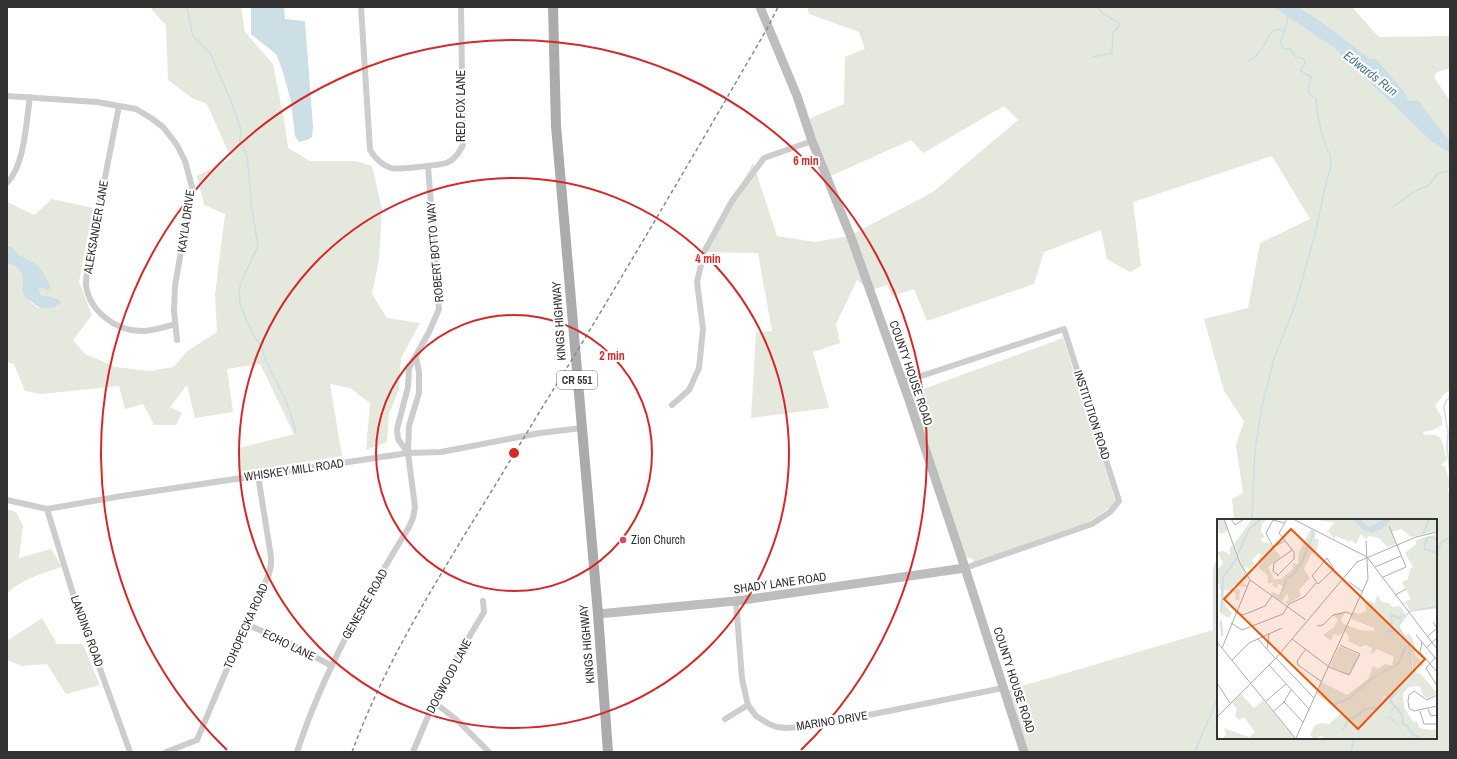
<svg xmlns="http://www.w3.org/2000/svg" width="1457" height="759" viewBox="0 0 1457 759" font-family="'Archivo Narrow',sans-serif">
  <rect width="100%" height="100%" fill="#fff"/>
  <g fill="#e4e8dd">
    <path d="M150 7H241L245 32 273 64 285 125 288 148 310 161H355L372 166 382 209 379 260 372 294 387 318 420 323 401 358 399 390 389 414 387 442 366 450 370 403 350 388 330 384 342 456 240 472 239 448 294 434 260 364 227 369 233 412 195 418 187 385 170 407 182 413 176 425H154L143 404 125 409 119 386 41 394 25 391 14 364 7 362V264L10 263 17 267 19 270 23 279V291L29 301 38 308H49L59 305 55 297H48L41 295 39 288H42L47 290 38 265 23 258 9 246H7V202L34 215 52 199 93 208 79 282 92 315 73 340 85 354 116 367 149 371 174 367 186 352 217 332 215 295 225 214 204 205 197 176 231 158 207 104 192 98 168 80 166 26Z"/>
    <path d="M807 7H1273L1334 48 1432 142 1450 153V390L1443 395 1435 406 1442 418V425L1433 430 1423 432 1424 435C1428 435 1430 434 1434 435 1444 435 1444 452 1447 460L1441 465 1445 466 1450 484 1448 490 1450 499V752H1025L1005 691 1213 630V567L1218 558V738H1436V520H1234L1232 499 1243 493 1236 445 1244 421 1224 391 1204 319 1248 308 1260 243 1310 219 1272 156 1133 202 1141 266 1130 272 1107 259 1101 230 1044 252 1034 284 927 321 914 289 892 296 887 285 869 291 857 280 836 324 840 343 813 352 829 408 751 418 756 332 772 331 758 253 704 252 753 163 777 236 815 242 849 236 933 192 1018 120 1004 106 923 153 911 140 826 178 804 121 844 104 845 57 865 49 859 32 809 14Z"/>
    <path d="M1299 7H1352L1379 37 1450 36V68L1437 72 1434 77 1450 101V141L1436 124 1409 101 1404 91 1370 60 1326 25Z"/>
    <path d="M1063 338 1116 503 1089 522 974 563 973 559 962 556 907 395Z"/>
    <path d="M7 509 16 512 23 526 19 558 51 549 62 567C43 573 22 579 7 593Z"/>
    <path d="M42 618 57 644H83L100 685 66 694 47 664 22 666 7 660V641Z"/>
  </g>
  <g fill="#ccdfe6">
    <path d="M251 7H284L285 19 305 21 313 127 312 137 307 140 299 142 295 136 291 101 282 69 276 54 251 34Z"/>
    <path d="M1273 7H1299L1326 25 1370 59H1376L1404 91 1409 101 1418 100 1436 124 1450 141V153L1432 142 1334 48Z"/>
    <path d="M7 246 12 247 19 255 38 265 48 281 50 286 49 290H47L42 288H39L41 295C48 297 56 296 61 302 58 307 52 308 47 308 40 309 38 307 33 303 30 301 26 299 24 295 21 290 23 285 23 280 22 272 15 262 7 264Z"/>
  </g>
  <g fill="none" stroke-linecap="round" stroke-linejoin="round">
    <g stroke="#ccdfe6" stroke-width="1.5">
      <path d="M187 7 192 33 195 38 210 53 231 101 241 129 240 141 247 155 252 210 258 246 242 280 239 290 240 304 246 319 254 336 261 346 266 361 287 403 296 432"/>
      <path d="M1092 57 1112 53 1113 33 1120 25C1114 17 1104 18 1098 7"/>
      <path d="M1248 61C1251 61 1262 50 1264 46 1268 38 1271 26 1283 31"/>
      <path d="M1394 206 1417 190 1429 185 1438 173 1450 171"/>
      <path d="M1450 397 1446 401 1444 407 1448 433 1447 448 1450 472"/>
      <path d="M1252 520 1255 450 1262 406 1274 359 1296 302 1316 230 1323 196 1331 165 1330 154 1327 149 1321 131 1317 112 1316 99 1308 92 1311 77 1301 71V68L1305 64 1304 60 1302 58 1295 57 1291 49H1283C1278 39 1284 35 1286 26 1287 23 1287 19 1288 16"/>
      <path d="M1436 556 1438 555C1437 546 1442 541 1450 537"/>
      <path d="M1195 751 1218 698"/>
      <path d="M1351 752 1353 742 1357 738"/>
    </g>
    <g stroke="#cdcdcd" stroke-width="6">
      <path d="M361 7 370 150C375 158 381 165 391 168 396 170 440 165 446 163 455 160 459 152 463 145L461 7"/>
      <path d="M7 96 97 102 136 109 151 118 163 127 177 145 185 161 192 187 175 286 174 311 177 340"/>
      <path d="M119 106 87 269C87 274 86 280 86 285 89 311 116 331 141 331 152 331 165 327 175 324"/>
      <path d="M7 183C25 165 26 122 30 97"/>
      <path d="M903 382 1064 329 1119 501 1110 512 1092 524 965 568"/>
      <path d="M672 405 689 390 699 368 703 329 697 282 704 252 732 201 764 158 812 141"/>
      <path d="M408 453 398 439 397 429 408 387 409 368 429 332 439 309 428 166"/>
      <path d="M7 500 47 509 122 496 408 453 441 452 540 433 582 428"/>
      <path d="M47 509 74 597 130 752"/>
      <path d="M736 601 742 679 748 705 756 716 769 724 777 727 786 728 814 726 1003 688"/>
      <path d="M246 624 289 643 332 666"/>
      <path d="M434 702 458 721 489 752"/>
      <path d="M725 719 748 705"/>
      <path d="M166 752 197 740 246 624 269 574 271 565V557L258 475"/>
      <path d="M297 752C323 672 365 599 409 527L413 518 415 507 408 453 409 426 419 393V372L416 357"/>
      <path d="M413 752 434 702 460 652 484 612 483 601"/>
    </g>
    <g stroke="#bdbdbd" stroke-width="9">
      <path d="M760 7 797 96 812 141 851 237 909 400 965 568 1024 752"/>
      <path d="M598 614 736 601 965 568"/>
    </g>
    <path stroke="#ababab" stroke-width="10" d="M553 7 556 126 598 614 608 752"/>
    <path stroke="#888" stroke-width="1.5" stroke-dasharray="4 3" stroke-linecap="butt" d="M352 752C390 649 452 557 508 464 530 427 553 390 576 353 641 245 705 136 768 27L778 7"/>
  </g>
  <g fill="none" stroke="#d62828" stroke-width="2">
    <circle cx="514" cy="453" r="138"/>
    <circle cx="514" cy="453" r="275"/>
    <path d="M227 750A413 413 0 1 1 801 750"/>
  </g>
  <circle fill="#d34b64" stroke="#fff" stroke-width="1.5" cx="623" cy="540" r="4"/>
  <g text-anchor="middle" stroke-width="4" stroke-linejoin="round" paint-order="stroke">
    <rect fill="#fff" stroke="#707070" stroke-width="1" x="557" y="371" width="40" height="18" rx="3"/>
    <g font-size="11" font-weight="bold" fill="#333">
      <text x="577" y="384">CR 551</text>
    </g>
    <g font-size="12" fill="#333" stroke="#fff">
      <text transform="translate(461 106) rotate(-90)" y="4">RED FOX LANE</text>
      <text transform="translate(186 221) rotate(-82)" y="4">KAYLA DRIVE</text>
      <text transform="translate(96 227) rotate(-80)" y="4">ALEKSANDER LANE</text>
      <text transform="translate(435 252) rotate(-95)" y="4">ROBERT BOTTO WAY</text>
      <text transform="translate(559 321) rotate(-94)" y="4">KINGS HIGHWAY</text>
      <text transform="translate(911 373) rotate(71)" y="4">COUNTY HOUSE ROAD</text>
      <text transform="translate(1092 415) rotate(72)" y="4">INSTITUTION ROAD</text>
      <text transform="translate(294 470) rotate(-8)" y="4">WHISKEY MILL ROAD</text>
      <text transform="translate(780 583) rotate(-8)" y="4">SHADY LANE ROAD</text>
      <text transform="translate(365 604) rotate(-60)" y="4">GENESEE ROAD</text>
      <text transform="translate(246 626) rotate(-66)" y="4">TOHOPECKA ROAD</text>
      <text transform="translate(87 631) rotate(70)" y="4">LANDING ROAD</text>
      <text transform="translate(587 644) rotate(-95)" y="4">KINGS HIGHWAY</text>
      <text transform="translate(289 645) rotate(26)" y="4">ECHO LANE</text>
      <text transform="translate(449 676) rotate(-62)" y="4">DOGWOOD LANE</text>
      <text transform="translate(1014 680) rotate(72)" y="4">COUNTY HOUSE ROAD</text>
      <text transform="translate(832 721) rotate(-9)" y="4">MARINO DRIVE</text>
    </g>
    <g font-size="12" fill="#333" stroke="#fff" text-anchor="start">
      <text x="631" y="544">Zion Church</text>
    </g>
    <g font-size="13" font-style="italic" fill="#487a8d" stroke="#fff">
      <text transform="translate(1371 73) rotate(38)" y="5">Edwards Run</text>
    </g>
  </g>
  <g transform="translate(1217 519)">
    <rect width="220" height="220" fill="#fff"/>
    <path d="M0 0H7L11 11 5 15 2 14ZM35 0H50L45 5 44 12 48 18 43 20 47 24 51 23 64 38 51 48 57 60H64L76 50V44L81 45 82 33 94 10 99 13 98 20H102L100 31 94 35 87 50 93 59 82 71 84 77 70 85 68 84 72 80 70 75 65 83 54 75 56 73 63 76 66 67 62 65 59 69 55 66 57 63 52 65 50 63 51 57 42 49 41 41 44 36 42 34 35 41 37 45 33 51 28 47 29 54 25 46 17 25ZM105 0H136L145 10 167 6 171 0H220V12L194 18 184 10 174 13 179 25 170 28 162 19 152 17 149 20 144 15 139 25 133 21 130 25 131 22 119 17 117 20 112 13 109 15 117 3 103 2ZM144 0H166L152 8ZM220 15V86L192 92 190 85H184L194 80 185 63 191 60 193 50 196 48 188 34 199 25 198 21ZM16 26 30 59 26 64 30 66 29 68 16 66V70L23 71 22 82 18 80 19 76 16 72 7 71 8 86 15 94 12 99 3 94 5 82 4 70H2L3 64 0 67V51L6 44 0 33 7 32 13 36V28ZM160 76 165 83 172 84 175 88 183 87 188 95 181 110 190 121 195 157 192 165 185 168 176 178 172 175 167 177 162 187 172 176 173 185 176 187 170 197 176 202 171 196 179 186 175 182 186 168 193 165 196 157V146L193 124 189 117 192 114 197 123 198 136 207 145 205 148 199 145V153L204 155 220 174 211 180 206 176 203 167 192 168 186 174 187 188 196 203 200 202 202 209 214 211 220 210V216L215 220H108L105 217 97 220 93 216 97 207 102 204 112 205 124 194 99 175 105 163 130 176 151 160 156 147 161 150 168 145 175 147 177 138 160 130 154 136 155 129 148 126 144 128 131 122 132 118 128 112 121 117 117 115 114 122 106 116 116 109 121 101 116 96 129 92 124 101 127 105 143 111 157 112V109L134 100 137 93 142 95 149 92 148 82H154L158 85ZM122 127 142 136 132 156 113 147ZM24 175 37 189 46 181 78 219 6 220 9 215 7 209 32 218 38 213 27 198 22 201 18 197 20 190 15 184Z" fill="#e4e8dd"/>
    <path d="M136 0H144L152 8 166 0H174L165 10 154 14 145 10ZM220 86V89L193 93 182 107 193 124 196 157 193 165 186 168 175 181 179 187 171 196 182 206 187 215 188 218 182 207 170 197 176 187 172 184 173 179 185 168 192 165 195 157 190 121 181 110 182 105 192 92Z" fill="#ccdfe6"/>
    <path fill="none" stroke="#ccdfe6" stroke-width="2" d="M206 15 212 0M207 29 210 19 215 18 220 20M207 30 220 34M21 35 32 10 44 0M63 77 70 59 76 56 85 43 96 16 95 11M4 93 6 58 20 39M4 102 5 117M169 113 175 112 174 96 182 99 188 96M117 186 133 179 154 160 182 144 189 127M178 187 185 196 186 205 191 208 195 215 203 219M126 211 132 199H137L148 190 161 189 171 176 174 179"/>
    <path fill="none" stroke="#adadad" stroke-width="1" d="M7 0 23 44 33 61 89 101M14 0 18 6 27 0M76 0 150 38 220 130M67 4 56 1 49 14 56 28 68 22M110 39 117 50 101 65 95 57ZM158 48 184 37M61 56 56 52 57 44 75 31M60 57 77 40V33L62 14 70 0M166 58 189 48 172 7M132 63 146 73M178 76 189 70M18 93 26 96 48 87 55 77M14 104 25 111 66 95 72 85 87 78 99 64M100 107 106 106 116 96 130 93 136 96M199 116 220 141M210 118 220 109 216 103M40 119 58 139M75 120 112 148 132 156 143 135 123 126M0 123 79 220M205 123 203 133 220 153M210 128 220 119M5 129 33 61M50 130 52 114M88 131 80 142 81 146 105 163M59 139 97 179M218 139 209 149 220 167M15 141 32 124 65 109M52 146 92 190M0 164 13 184M220 176 210 181 197 172 192 176 191 182 192 189 197 192 220 187M49 182 69 165M67 183 86 203M211 190 214 197 220 196M57 192 67 183 74 171M203 192 207 205H220M0 198 59 139 140 43 199 18 220 13M79 219 151 60 149 22"/>
    <path fill="#e8590c" fill-opacity="0.15" stroke="#e8590c" stroke-width="2" d="M74 10 208 140 141 210 7 80Z"/>
    <rect width="220" height="220" fill="none" stroke="#333" stroke-width="2"/>
  </g>
  <circle cx="514" cy="453" r="6" fill="#d62828" stroke="#fff" stroke-width="2"/>
  <g font-size="12" text-anchor="middle" font-weight="bold" fill="#d62828" stroke="#fff" stroke-width="4" stroke-linejoin="round" paint-order="stroke">
    <text x="806" y="165">6 min</text>
    <text x="708" y="263">4 min</text>
    <text x="612" y="360">2 min</text>
  </g>
  <rect width="1457" height="759" fill="none" stroke="#333333" stroke-width="16"/>
</svg>
